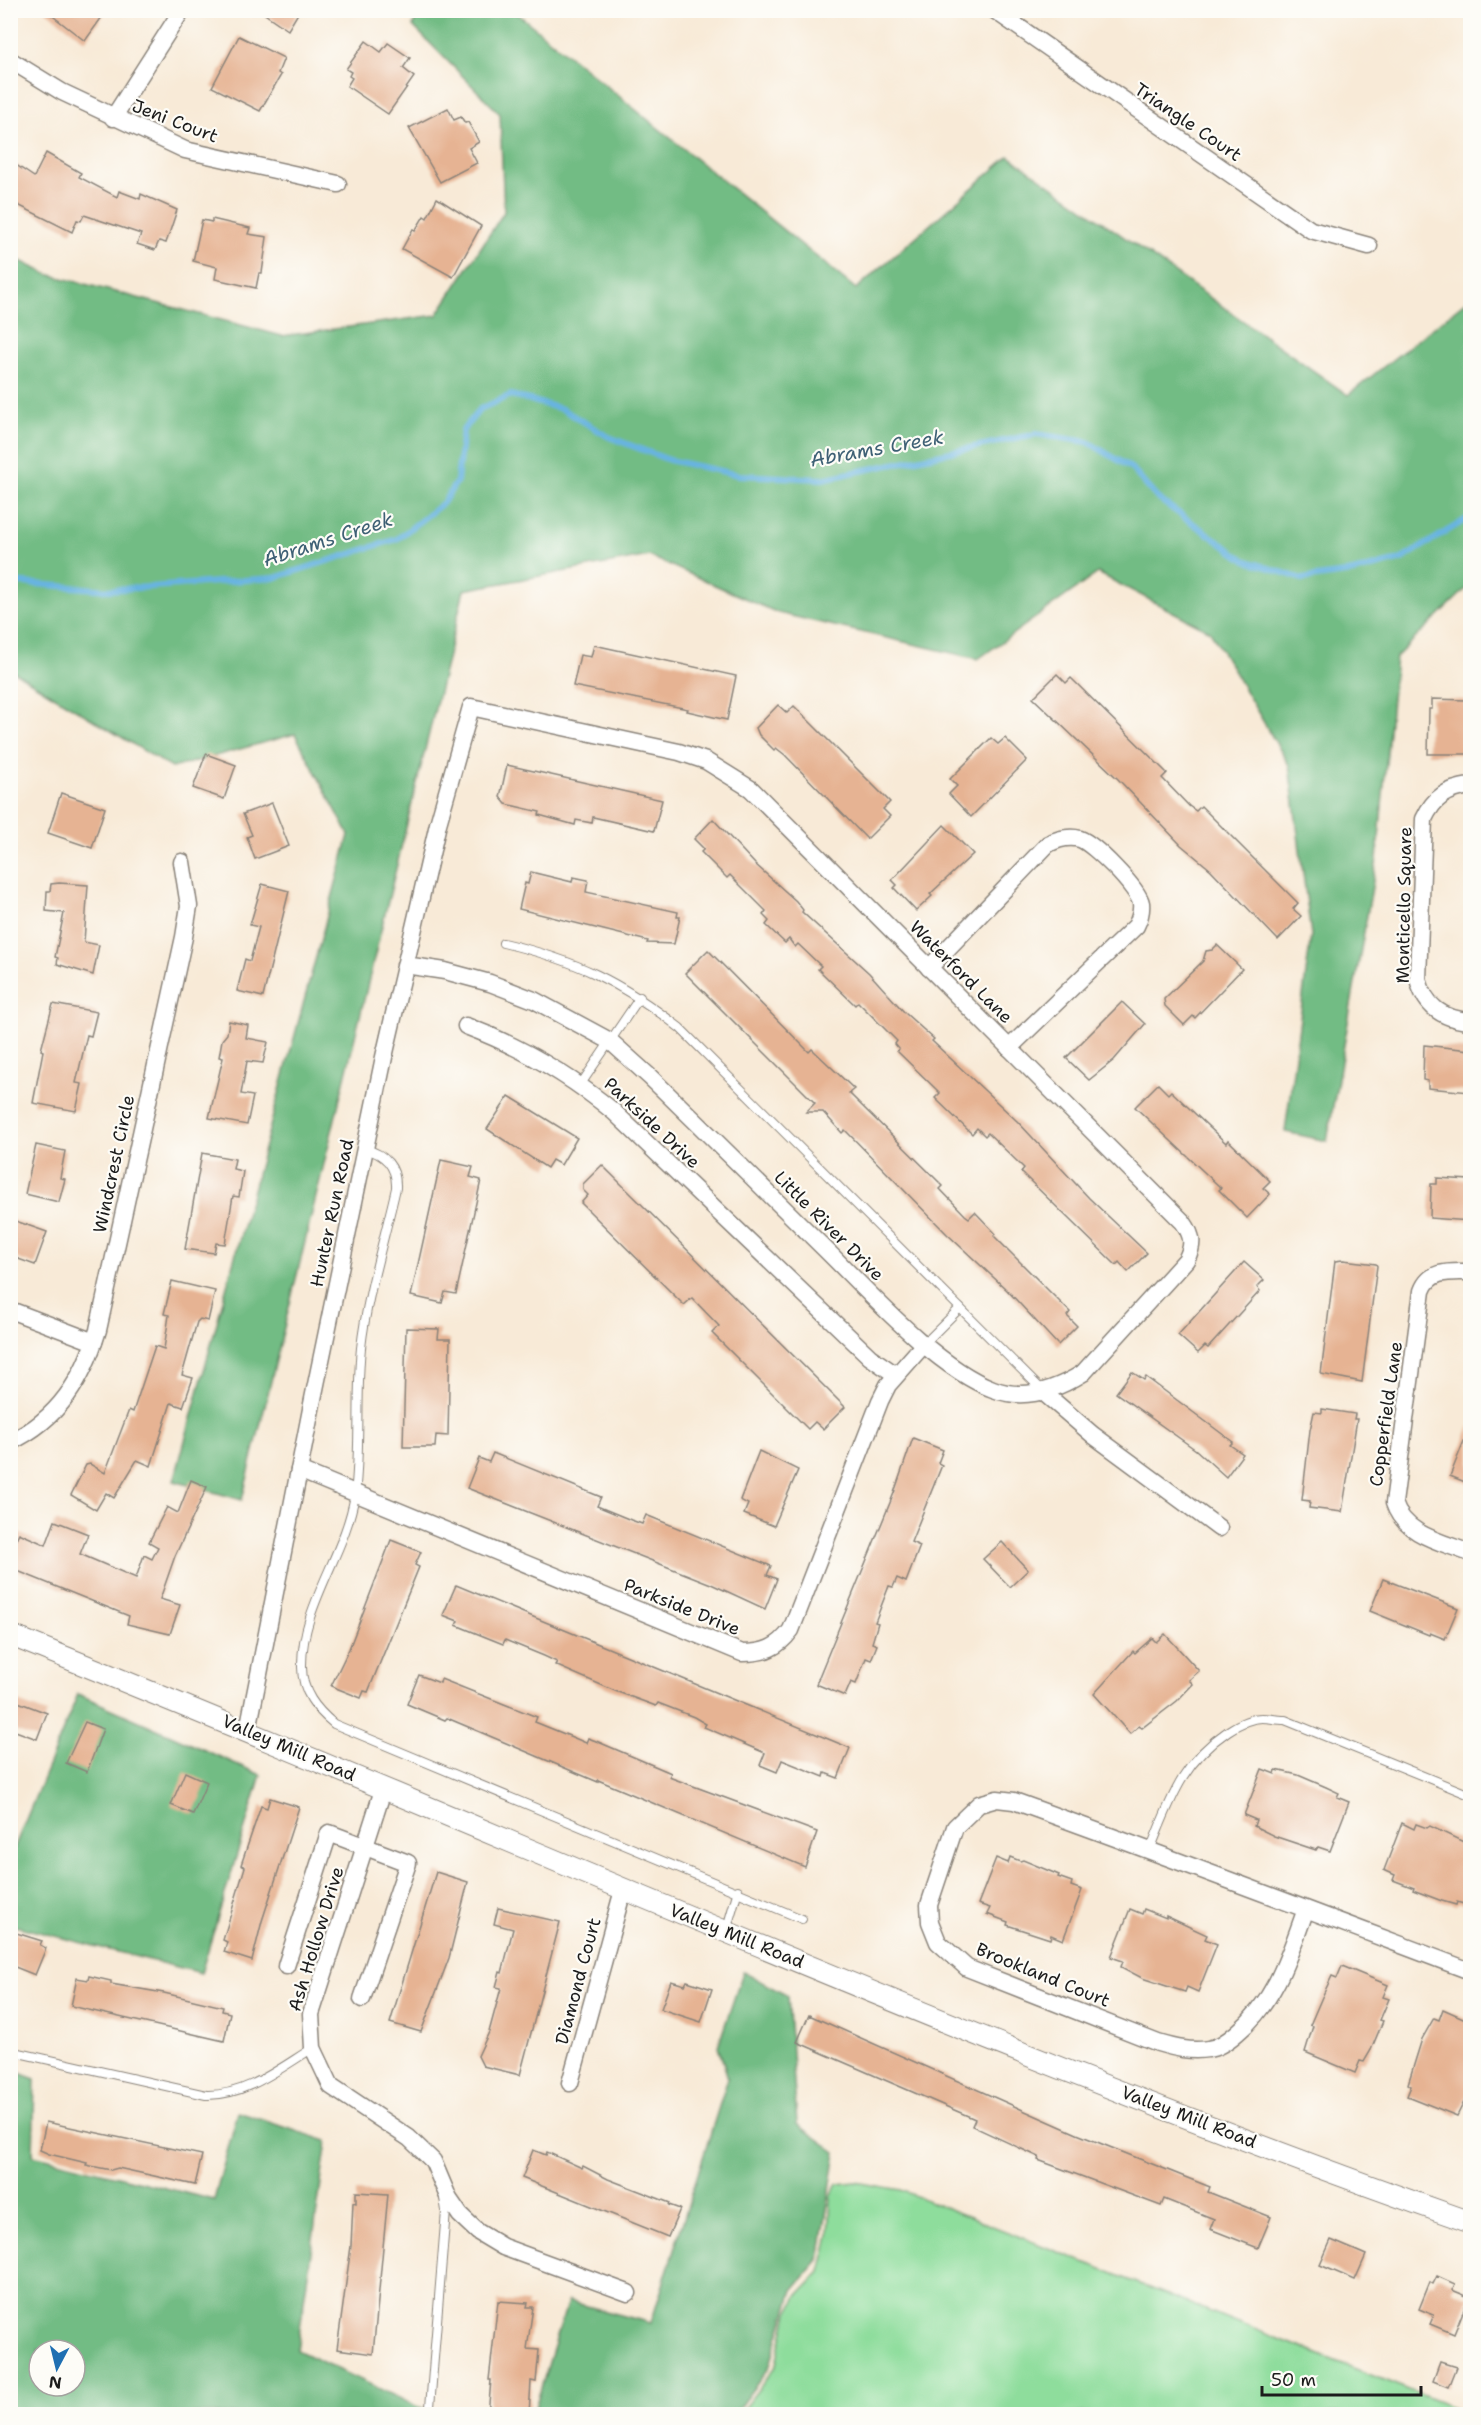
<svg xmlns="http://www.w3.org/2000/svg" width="1481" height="2425" viewBox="0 0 1481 2425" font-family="'Shantell Sans',sans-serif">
  <rect width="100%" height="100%" fill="#fdfcf7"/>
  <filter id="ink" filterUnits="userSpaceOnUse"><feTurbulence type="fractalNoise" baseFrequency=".0167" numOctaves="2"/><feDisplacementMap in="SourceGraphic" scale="12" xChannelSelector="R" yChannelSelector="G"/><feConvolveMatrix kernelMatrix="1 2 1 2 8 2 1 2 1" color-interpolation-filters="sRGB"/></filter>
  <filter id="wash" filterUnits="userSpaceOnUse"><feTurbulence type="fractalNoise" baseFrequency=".008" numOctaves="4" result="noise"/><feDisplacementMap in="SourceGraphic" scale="24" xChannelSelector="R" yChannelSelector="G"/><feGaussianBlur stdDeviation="1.35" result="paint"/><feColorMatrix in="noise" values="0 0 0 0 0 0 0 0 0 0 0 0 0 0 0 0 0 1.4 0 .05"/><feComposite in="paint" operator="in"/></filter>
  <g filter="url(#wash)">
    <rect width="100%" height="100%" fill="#f8ead7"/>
    <path fill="#8edd9c" stroke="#557c5c" stroke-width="1.5" d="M856 2182 901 2190 1470 2414H739L775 2368 788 2313 798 2295 820 2272 829 2236 831 2196 837 2184Z"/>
    <g fill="#72bc84" stroke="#476c50" stroke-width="1.5" fill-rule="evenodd">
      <path d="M513 10 856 289 1009 156 1348 395 1470 298V585L1396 657 1377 859 1327 1141 1285 1132 1311 935 1289 765 1210 631 1098 573 978 659 778 613 649 556 464 590 242 1500 174 1481 349 835 295 734 172 768 11 670 10 256 47 274 282 336 437 315 504 212 500 114 413 26 419 11Z"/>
      <path d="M78 1694 261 1775 201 1973 11 1925 10 1858Z"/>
      <path d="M743 1972 788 1996 797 2124 836 2152 819 2260 793 2290 769 2368 734 2414H533L568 2301 651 2323 728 2078 718 2046Z"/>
      <path d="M11 2070 35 2079 33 2155 214 2200 238 2112 327 2141 297 2350 433 2414H11ZM39 2350H75V2386H39Z"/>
    </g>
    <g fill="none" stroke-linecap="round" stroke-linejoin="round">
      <path stroke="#68b4e1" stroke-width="6" d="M10 582 109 590 274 578 397 539 443 503 457 481 463 430 480 409 511 395 562 409 609 437 669 460 739 475 822 479 1036 434 1088 442 1131 468 1157 498 1245 560 1302 579 1353 572 1402 559 1470 517"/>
    </g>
    <g id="blocks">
      <g fill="#e6b393">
        <path d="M45 10H107L85 41Z"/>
        <path d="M259 10H300L288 30Z"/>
        <path d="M239 36 284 58 278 73 281 75 260 111 212 87Z"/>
        <path d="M366 41 381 52 388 43 410 58 403 68 414 77 388 114 347 86 352 78 349 76 351 72 346 69Z"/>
        <path d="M448 108 454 120 461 117 465 123 468 122 479 142 469 148 477 163 440 182 409 128Z"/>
        <path d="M46 153 81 173 79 177 117 197 119 191 140 199 141 194 177 210 166 243 159 241 155 250 137 244 141 234 84 215 81 221 77 220 72 232 10 201V161L34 177Z"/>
        <path d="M437 198 481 226 453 277 402 249 413 229 415 231 424 216 427 218Z"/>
        <path d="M212 219 250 228 248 234 267 237 262 273H259L256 288 215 279 217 267 193 261 202 220 212 222Z"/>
        <path d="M594 645 736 676 727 720 687 711 688 709 573 686 580 655 591 657Z"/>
        <path d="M1057 674 1066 683 1071 678 1167 773 1162 778 1189 806 1196 811 1201 806 1298 903 1293 909 1301 916 1278 940 1211 870 1181 845 1118 779 1033 698Z"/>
        <path d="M1432 699 1466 700V706H1470V752L1468 754H1428L1429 709H1432Z"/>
        <path d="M778 705 787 713 794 706 890 802 883 809 890 816 867 839 785 755 776 748 774 750 759 735 756 728Z"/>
        <path d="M991 738 998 744 1005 738 1027 760 971 817 949 794 957 786 950 779Z"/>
        <path d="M206 754 236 765 224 799 193 788Z"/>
        <path d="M507 765 662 800 654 831 593 817 592 823 576 820 575 825 539 815 540 812 506 804 500 797Z"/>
        <path d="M61 793 105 808 92 848 48 833Z"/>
        <path d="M272 803 289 846 255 859 247 837 252 835 243 814Z"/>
        <path d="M713 819 755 864 796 901 803 910 802 912 869 973 905 1013 934 1039 932 1041 1018 1122 1089 1198 1147 1253 1128 1272 1119 1262 1116 1265 1021 1172 1024 1168 988 1133 985 1136 977 1128 972 1134 935 1098 940 1093 897 1051 899 1049 895 1044 897 1041 858 1002 855 1005 818 969 821 966 798 944 795 947 789 939 785 943 766 925 769 921 763 915 766 911 730 875 727 878 701 852 704 849 694 839Z"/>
        <path d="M944 825 973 854 930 894 932 896 916 911 894 888 897 885 892 880Z"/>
        <path d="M531 872 572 882 573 877 588 880 586 892 678 912 677 917H680L674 944 647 943 648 941 519 909 525 883 528 884Z"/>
        <path d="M59 883 88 885 84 942 99 945 93 975 57 964 58 958 55 957 64 913 46 911 47 891H50L51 884Z"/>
        <path d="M262 884 289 891 263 997 237 991 245 959 250 961 259 927 250 925Z"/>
        <path d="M1217 945 1242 969 1195 1018 1193 1016 1184 1025 1165 1006 1164 999 1203 961 1206 951 1212 950Z"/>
        <path d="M708 950 809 1052 812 1049 854 1089 849 1093 943 1186 940 1189 965 1215 969 1218 975 1212 996 1234 994 1236 1070 1312 1067 1316 1077 1326 1058 1345 1007 1290 947 1234 845 1130 842 1133 823 1112H806L815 1103 685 973Z"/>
        <path d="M1122 1002 1145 1024 1114 1060 1089 1080 1066 1058Z"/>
        <path d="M53 1004 97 1012 91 1036 87 1035 76 1083 82 1084 76 1111 33 1103 43 1051 41 1050Z"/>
        <path d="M229 1021 248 1025 246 1038 268 1042 263 1063 247 1061 241 1094 253 1096 247 1125 209 1118 223 1058 219 1057 222 1040 227 1034Z"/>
        <path d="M1424 1045 1470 1050V1092L1428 1088V1081L1423 1080Z"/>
        <path d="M1158 1084 1168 1094 1171 1091 1226 1143 1228 1140 1270 1181 1263 1188 1270 1194 1247 1218 1219 1190 1221 1188 1135 1107Z"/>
        <path d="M509 1096 577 1138 561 1165 552 1160 547 1168 487 1129Z"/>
        <path d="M36 1145 65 1151 60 1178 65 1179 59 1202 25 1194Z"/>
        <path d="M202 1153 235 1159 233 1169 243 1171 239 1197 233 1196 225 1244 216 1243 214 1253 185 1249Z"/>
        <path d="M441 1160 473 1167 470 1177 481 1180 456 1294 445 1292 442 1303 411 1296Z"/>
        <path d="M602 1165 845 1407 823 1429 815 1422 808 1429 712 1333 719 1326 692 1298 684 1305 581 1203 588 1195 583 1190V1184Z"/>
        <path d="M1437 1178 1470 1180V1221L1430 1218 1431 1184H1437Z"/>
        <path d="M10 1219 47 1232 35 1265 10 1256Z"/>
        <path d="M1343 1260 1376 1264 1377 1266 1362 1382 1321 1374 1335 1261Z"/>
        <path d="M1244 1262 1264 1280 1257 1287 1260 1291 1208 1348 1205 1346 1198 1353 1178 1335Z"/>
        <path d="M172 1281 215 1291 208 1321 200 1319 197 1322 182 1375 193 1378 183 1407 171 1403 151 1466 137 1460 114 1498 106 1493 96 1510 71 1495 86 1465 90 1464 105 1473 129 1410 133 1412 155 1346 164 1349 169 1315 164 1314Z"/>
        <path d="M406 1328 439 1329 438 1339H450L448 1436 436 1435 435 1447H403Z"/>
        <path d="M1132 1372 1144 1380 1146 1377 1233 1442 1230 1445 1243 1454 1226 1477 1196 1450 1116 1393Z"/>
        <path d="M1322 1409 1355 1414 1354 1419H1357L1342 1512 1309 1508 1310 1501 1302 1500 1310 1430 1314 1412 1322 1413Z"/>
        <path d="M1470 1426V1484L1450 1476Z"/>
        <path d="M913 1438 943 1450 938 1463 942 1465 911 1542 920 1546 906 1582 897 1578 893 1587 889 1586 875 1622 878 1623 872 1643 877 1645 871 1660 866 1658 856 1684 851 1682 845 1696 816 1684 894 1493Z"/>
        <path d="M759 1451 798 1470 774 1526 744 1514 748 1504 740 1500Z"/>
        <path d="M493 1453 601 1497 597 1506 631 1520 642 1524 646 1515 771 1566 767 1575 777 1579 765 1609 711 1584 467 1488 479 1458 489 1462Z"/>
        <path d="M191 1480 207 1487 175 1556 160 1599 180 1605 170 1634 127 1624 129 1616 10 1568V1539L15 1541 19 1533 46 1545 55 1521 88 1534 80 1554 136 1578 144 1555 152 1559 158 1547 149 1542 167 1507 178 1513Z"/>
        <path d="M391 1540 421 1552 415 1565 419 1567 368 1692 364 1691 361 1698 331 1686 349 1649Z"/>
        <path d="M1002 1542 1028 1570 1010 1587 983 1559Z"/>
        <path d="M1383 1579 1458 1608 1445 1639 1430 1633 1429 1635 1370 1611Z"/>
        <path d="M456 1585 850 1748 838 1778 825 1773 824 1777 782 1760 777 1772 760 1765 765 1753 704 1727 706 1724 694 1717 658 1703 656 1706 615 1691 555 1665 557 1662 544 1656 505 1640 503 1644 456 1625 458 1621 443 1615Z"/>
        <path d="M1165 1634 1199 1671 1189 1680 1193 1684 1177 1701 1142 1728 1139 1726 1130 1734 1094 1694 1133 1651 1135 1653 1152 1638 1156 1642Z"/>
        <path d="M419 1675 440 1683 441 1679 537 1717 535 1722 572 1737 586 1743 588 1738 596 1741 671 1773 669 1777 817 1832 805 1867 598 1780V1782L447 1718 445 1720 407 1704Z"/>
        <path d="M10 1699 47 1713 37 1739 10 1729Z"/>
        <path d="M85 1722 103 1729 87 1772 66 1763Z"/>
        <path d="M1262 1769 1275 1774 1276 1770 1298 1775 1326 1787 1339 1793 1337 1797 1349 1802 1330 1851 1318 1847 1316 1850 1274 1836 1254 1826 1256 1820 1244 1815Z"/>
        <path d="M185 1772 207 1782 193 1814 171 1805Z"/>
        <path d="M270 1798 299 1807 262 1921 252 1961 224 1952 227 1942 223 1940 245 1867 241 1865 261 1806 267 1808Z"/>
        <path d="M1402 1823 1414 1829 1416 1824 1427 1828 1430 1826 1470 1845V1906L1457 1902 1456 1905 1442 1901 1413 1890 1414 1888 1393 1880 1395 1875 1384 1870Z"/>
        <path d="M1010 1857 1020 1861 1023 1860 1059 1875 1058 1877 1072 1882 1071 1886 1082 1890 1063 1940 1051 1935 1050 1939 1007 1925 1008 1922 987 1914 990 1908 978 1904 996 1858 1008 1863Z"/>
        <path d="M436 1872 468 1882 449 1958 421 2032 390 2023Z"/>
        <path d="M498 1908 560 1922 520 2075 483 2066 478 2056 489 2032 501 1988 496 1987 500 1972 502 1973 513 1929 494 1924Z"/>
        <path d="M1130 1909 1142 1914 1144 1909 1166 1918V1916L1207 1935 1205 1939 1217 1944 1198 1992 1187 1987 1185 1992 1142 1978 1121 1967 1123 1961 1111 1957Z"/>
        <path d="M10 1931 42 1941 40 1945 46 1948 35 1975 10 1965Z"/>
        <path d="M1342 1966 1388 1985 1383 1997 1389 1999 1380 2020 1383 2021 1371 2050 1364 2062 1360 2061 1355 2073 1305 2052 1313 2026 1310 2025 1322 1997 1332 1976 1337 1978Z"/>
        <path d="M89 1976 111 1981V1984L164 1993 223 2007 222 2011 230 2013 224 2041 71 2006 77 1978 88 1980Z"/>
        <path d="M671 1981 685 1985 687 1981 712 1989 701 2022 661 2009Z"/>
        <path d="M1443 2009 1470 2021V2090L1457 2116 1407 2096 1411 2086 1408 2084 1422 2039 1434 2018 1439 2020Z"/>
        <path d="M809 2015 1077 2134 1210 2187 1208 2192 1271 2217 1258 2248 1210 2229 1214 2219 1164 2199 1161 2206 1038 2160 1039 2157 972 2126 975 2119 797 2042Z"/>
        <path d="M46 2122 202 2155 195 2185 118 2168 111 2170 86 2165 87 2163 49 2154 40 2150Z"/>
        <path d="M533 2150 546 2155 547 2152 582 2168 583 2166 608 2179 670 2203 669 2205 680 2209 668 2237 522 2178Z"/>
        <path d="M356 2192 388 2194 373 2354 337 2349 351 2246 353 2202 356 2203Z"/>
        <path d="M1331 2240 1366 2255 1355 2280 1320 2265Z"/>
        <path d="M1437 2276 1455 2284 1452 2290 1469 2297 1454 2334 1430 2324 1434 2315 1419 2309 1430 2282 1433 2284Z"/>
        <path d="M498 2301 528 2303 527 2307H533L527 2349 539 2350 536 2382 531 2381 529 2415H488L491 2380H489Z"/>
        <path d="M1440 2362 1456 2367 1448 2387 1433 2381Z"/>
      </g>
    </g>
  </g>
  <g filter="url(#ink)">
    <use href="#blocks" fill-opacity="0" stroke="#8a837a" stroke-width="1.5"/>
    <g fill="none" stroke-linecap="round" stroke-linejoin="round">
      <defs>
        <g id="service">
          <path d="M503 943C576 960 621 982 680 1028L1043 1391"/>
          <path d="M581 1084 640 997"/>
          <path d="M365 1149C385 1154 397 1167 396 1188 384 1241 367 1294 361 1348 356 1396 361 1446 355 1494 346 1554 301 1605 302 1667 302 1692 316 1709 334 1724L802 1919"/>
          <path d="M925 1343 960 1308"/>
          <path d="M1150 1850C1170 1801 1182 1762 1228 1731 1237 1725 1250 1718 1262 1718 1269 1718 1277 1720 1285 1720L1470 1795"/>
          <path d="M726 1931 738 1890"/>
          <path d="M10 2051 206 2095C246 2096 280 2068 313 2048"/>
          <path d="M430 2407 446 2211 444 2198"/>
        </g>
        <g id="minor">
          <path d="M994 10 1311 230 1369 246"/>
          <path d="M10 60 62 92 185 150 338 184"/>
          <path d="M113 118 182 10"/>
          <path d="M1470 786C1448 789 1434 797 1424 819L1418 979C1425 1007 1443 1019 1470 1021"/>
          <path d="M929 968 1048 844C1058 839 1069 836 1080 839 1094 844 1138 888 1141 903 1142 912 1140 918 1136 926L1009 1048"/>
          <path d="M466 1026C522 1047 568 1074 614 1112L870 1357 896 1375"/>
          <path d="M1470 1272C1451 1272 1430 1269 1422 1291L1394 1503C1404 1535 1442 1542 1470 1553"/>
          <path d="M10 1310 94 1342"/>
          <path d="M1043 1392 1093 1435 1219 1528"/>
          <path d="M10 1442C59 1419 83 1379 98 1330L184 937 189 906 182 862"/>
          <path d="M299 1470 742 1653C764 1653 778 1648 791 1630L880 1401 888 1385 925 1343"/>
          <path d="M248 1730 313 1399 384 1057 438 824 471 707 679 752 706 761 751 789 1183 1222C1193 1236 1194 1245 1186 1260L1083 1373C1056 1390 1024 1401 993 1389 939 1369 873 1297 832 1256 771 1196 711 1136 650 1077L610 1041 534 1000 490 983 445 971 405 965"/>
          <path d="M384 1787 311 2014 313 2048 331 2086 409 2138 433 2161 449 2199 460 2215 478 2232 503 2247 628 2293"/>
          <path d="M1306 1909C1289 1956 1276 2000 1237 2033 1229 2040 1218 2048 1208 2049 1191 2052 1175 2048 1158 2043L967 1968 938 1942 930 1922 929 1905 955 1827 979 1804 997 1799 1014 1801C1167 1856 1319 1914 1470 1971"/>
          <path d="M286 1966 329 1833 408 1863 362 1999"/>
          <path d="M570 2083 623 1890"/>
        </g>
        <path id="tertiary" d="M10 1635C497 1830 975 2048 1470 2222"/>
      </defs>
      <use href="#service" stroke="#8a837a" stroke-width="10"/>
      <use href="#minor" stroke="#8a837a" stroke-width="19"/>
      <use href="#tertiary" stroke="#8a837a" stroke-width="23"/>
      <use href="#service" stroke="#fff" stroke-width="8"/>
      <use href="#minor" stroke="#fff" stroke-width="16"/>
      <use href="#tertiary" stroke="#fff" stroke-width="21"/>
    </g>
  </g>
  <g text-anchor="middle" stroke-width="4.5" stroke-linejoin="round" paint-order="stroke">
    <g font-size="18" fill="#1c1c1c" stroke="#fdfcf7">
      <text transform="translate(175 121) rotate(21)" y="6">Jeni Court</text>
      <text transform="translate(1188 122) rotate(34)" y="6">Triangle Court</text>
      <text transform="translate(1404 905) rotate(-89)" y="6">Monticello Square</text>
      <text transform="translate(961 972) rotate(45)" y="6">Waterford Lane</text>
      <text transform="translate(652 1123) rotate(43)" y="6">Parkside Drive</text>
      <text transform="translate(114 1164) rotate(-78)" y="6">Windcrest Circle</text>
      <text transform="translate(332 1213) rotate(-78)" y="6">Hunter Run Road</text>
      <text transform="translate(829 1226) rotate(45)" y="6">Little River Drive</text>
      <text transform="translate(1386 1414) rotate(-82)" y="6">Copperfield Lane</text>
      <text transform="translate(682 1607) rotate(22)" y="6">Parkside Drive</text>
      <text transform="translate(289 1748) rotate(23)" y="6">Valley Mill Road</text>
      <text transform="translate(737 1936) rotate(22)" y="6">Valley Mill Road</text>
      <text transform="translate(316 1939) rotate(-73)" y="6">Ash Hollow Drive</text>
      <text transform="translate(1043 1975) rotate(22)" y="6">Brookland Court</text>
      <text transform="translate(578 1981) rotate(-75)" y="6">Diamond Court</text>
      <text transform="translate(1189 2117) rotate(21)" y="6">Valley Mill Road</text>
    </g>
    <g font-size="20" font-style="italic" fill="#3e6075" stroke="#fdfcf7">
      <text transform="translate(877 448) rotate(-10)" y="7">Abrams Creek</text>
      <text transform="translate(328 539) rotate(-18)" y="7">Abrams Creek</text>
    </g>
  </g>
  <rect width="1481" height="2425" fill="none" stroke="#fdfcf7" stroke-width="36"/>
  <g transform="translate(57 2368) rotate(187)"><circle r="28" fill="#fdfcf7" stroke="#a3a29f" stroke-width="1.5"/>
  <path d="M0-4.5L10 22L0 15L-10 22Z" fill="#1f6fb2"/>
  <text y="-9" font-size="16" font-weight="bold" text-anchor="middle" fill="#1c1c1c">N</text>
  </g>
  <path d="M1262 2386v9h159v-9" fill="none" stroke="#1c1c1c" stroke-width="3"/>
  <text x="1271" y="2386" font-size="18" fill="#1c1c1c" stroke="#fdfcf7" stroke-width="4.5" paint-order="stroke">50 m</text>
</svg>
